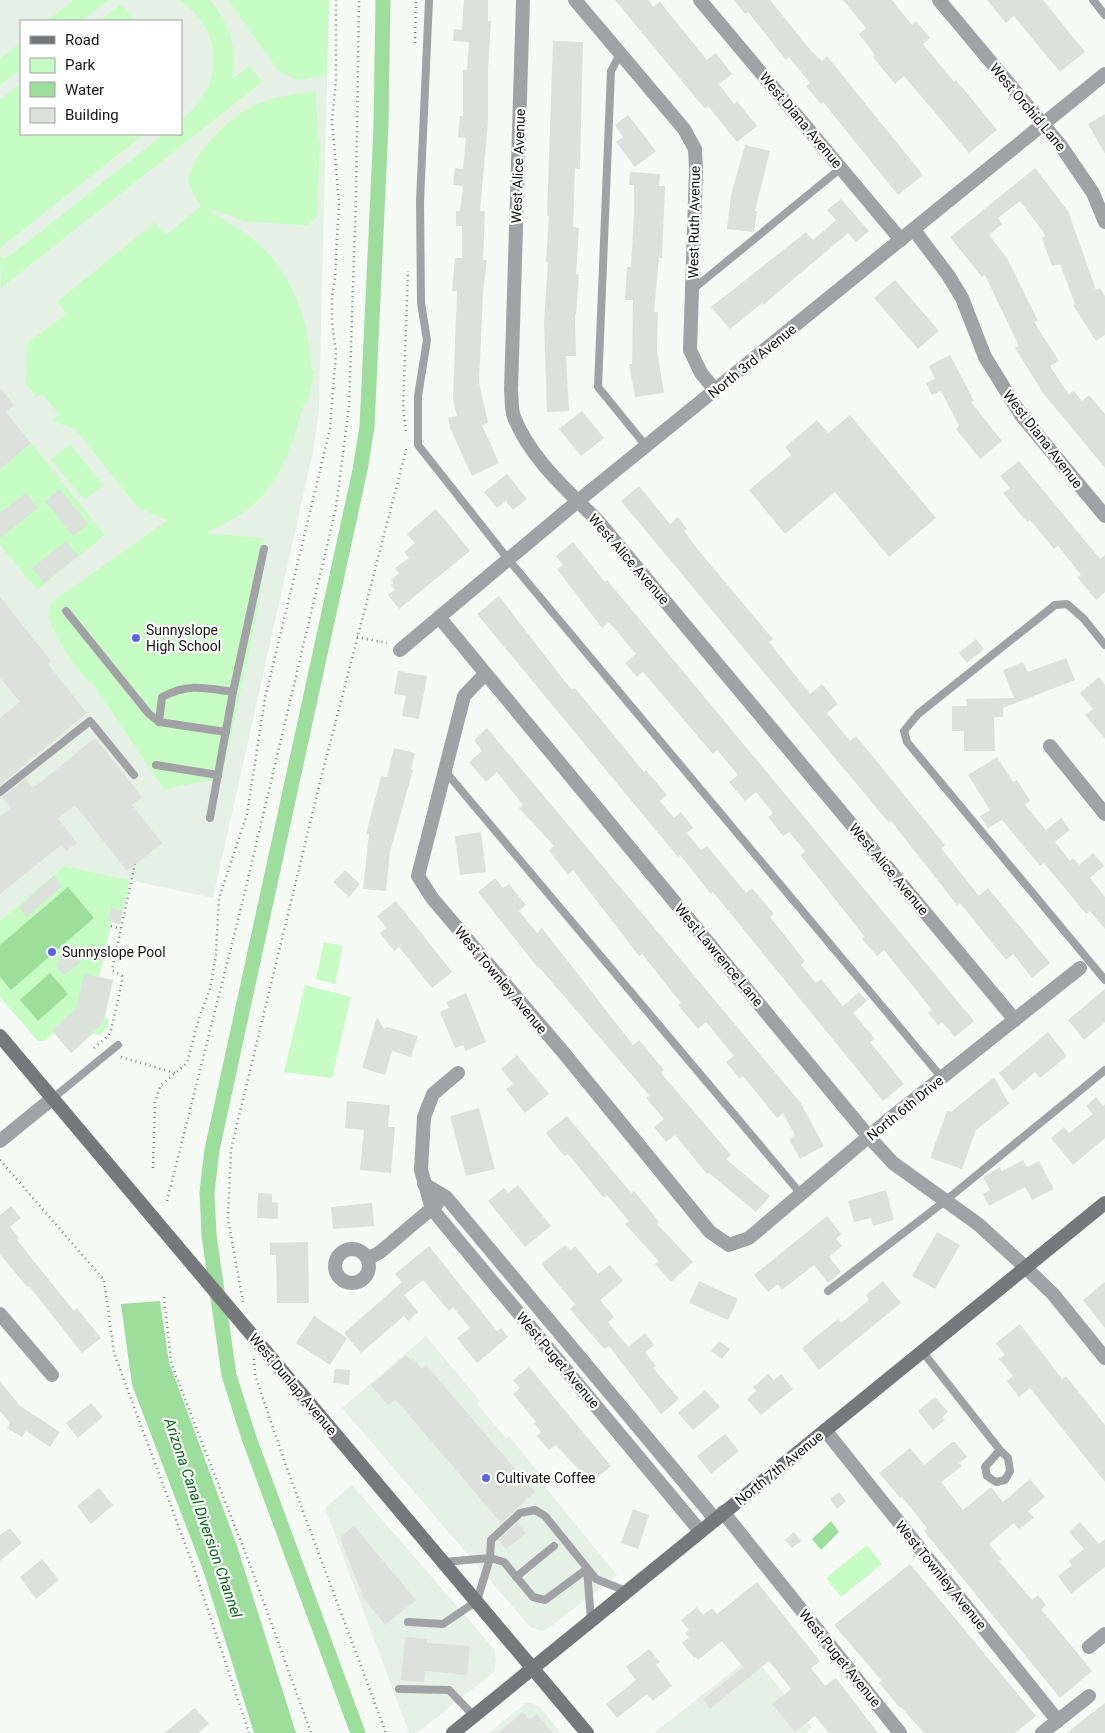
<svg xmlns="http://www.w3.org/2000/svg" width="1105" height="1733" viewBox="0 0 1105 1733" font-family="Roboto,sans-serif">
  <rect width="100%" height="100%" fill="#f6fbf6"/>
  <g fill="#e6f1e5" fill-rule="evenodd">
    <path d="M0 0H329L319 409 314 447 213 898 64 866 0 921ZM21 21H181V134H21Z"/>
    <path d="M426 1336 480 1401 477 1404 506 1438 509 1436 548 1484 545 1487 617 1575 550 1627 542 1631 530 1627 342 1408Z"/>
    <path d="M352 1485 494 1649 496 1659 494 1672 417 1733H409L325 1508Z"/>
    <path d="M753 1655 812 1728 806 1733H654Z"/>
    <path d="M526 1703H531L540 1707 561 1733H488Z"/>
  </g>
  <g fill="#c7fcc5">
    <path d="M74 0H109L81 21H47Z"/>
    <path d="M179 0H210C230 24 238 49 232 79L250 66 262 82 1 288 0 255 3 259 16 251 164 134H181V120C224 86 226 31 179 0Z"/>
    <path d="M228 0H329L327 75 299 80 280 73Z"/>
    <path d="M121 4 135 21H100Z"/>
    <path d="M21 42V69L0 85V59Z"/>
    <path d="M21 83V134H144L0 248V100Z"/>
    <path d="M316 91 318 138 320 141 317 217 307 225 247 222 205 208C224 220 245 231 262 247 294 277 310 327 312 370L315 372 307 404 304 403C286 469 271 506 205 533L263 538 266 551 256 620 222 778 164 789 93 684C80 678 49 629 49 614 49 610 50 606 52 602L168 520 138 508 75 429 52 421 59 414 42 394 36 397 25 383 28 342 67 314 57 302 155 222 166 235 201 206C197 200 190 189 189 183 185 160 231 117 249 108 271 97 293 94 316 91Z"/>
    <path d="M31 443 105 535 37 590 0 545V469Z"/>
    <path d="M70 444 103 485 84 500 51 460Z"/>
    <path d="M64 866 130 880 120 924 112 922 99 977 113 980 105 1017 109 1020 107 1027 99 1036 94 1033 71 1053 54 1033 44 1041H38L0 997V921Z"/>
    <path d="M324 942 343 946 335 984 316 979Z"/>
    <path d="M305 985 351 997 332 1078 284 1072Z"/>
    <path d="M867 1545 882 1564 841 1597 826 1578Z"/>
  </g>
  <g fill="#9ede9d">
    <path d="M68 887 94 918 11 990 0 977V945Z"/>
    <path d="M50 973 68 994 38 1021 20 1000Z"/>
    <path d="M160 1301 169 1362 237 1546 296 1733H254L204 1573 132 1385 121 1304Z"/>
    <path d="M831 1521 839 1532 821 1550 812 1539Z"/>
  </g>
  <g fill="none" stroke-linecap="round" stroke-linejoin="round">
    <path stroke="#9ede9d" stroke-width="15" d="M358 1733 249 1438 229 1375 209 1235 207 1192 212 1150 360 470 367 427 381 127 383 0"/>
  </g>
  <g fill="#dce1dc">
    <path d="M464 0H488V21H491L488 69V122L480 211H485L483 260H487L483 293 479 382 488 423 482 425 499 463 472 476 450 428 448 418 457 416 453 399 457 291H452L455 258H462V226H456V211H460L463 186 453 185 455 168 463 169 466 138 458 137 460 116H463V70H467L469 42 453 41 454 29 462 30Z"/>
    <path d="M615 0H648L653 7 660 2 707 60 716 53 732 74 719 84 734 104 737 101 757 126 737 142 708 106 705 109Z"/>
    <path d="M734 0H770L812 52 822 61 827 56 923 175 898 195 823 102 821 104 806 86 810 83 789 57 786 60 748 12 745 14Z"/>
    <path d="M843 0H892L912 25 916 21 930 38 923 44 954 82 956 80 997 130 969 153 904 76 895 84 873 57 875 55 859 34 866 28Z"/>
    <path d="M987 0H1043L1085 52 1060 72 1014 16 1006 23Z"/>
    <path d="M553 41 583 42 580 169 575 168 573 227 579 228 576 274H579L576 315H575L576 356H566L569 411 547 412 544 322 548 262H546L549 216H547Z"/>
    <path d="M1105 114V154L1088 124Z"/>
    <path d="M628 115 656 151 635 167 616 142 623 137 615 125Z"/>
    <path d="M745 145 770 151 755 211H757L754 232 727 229 731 195Z"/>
    <path d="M1035 168 1068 211 1096 290 1100 288 1105 296V335L1096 341 1073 305 1075 304 1060 264 1052 266 1042 238 1046 236 1020 201 998 218 1002 224 989 235 1007 258 1038 321 1034 322 1059 361 1050 366 1069 395 1074 391 1082 401 1089 395 1105 414V468L1043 393 1015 348 1019 346 985 275 982 277 950 237Z"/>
    <path d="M630 172 660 174 659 186H665L662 258H659L654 312H658L657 351 664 393 635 397 629 364H632L633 300H625L627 267H631L634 213V185H629Z"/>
    <path d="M841 199 869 231 856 242 848 233 763 305 762 303 730 329 711 307 806 232 813 240 836 220 827 210Z"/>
    <path d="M895 280 939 331 918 349 874 298Z"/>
    <path d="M950 355 974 401 971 402 1002 441 980 459 956 429 959 426 941 391 932 395 926 383 935 379 929 366Z"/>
    <path d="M0 388 14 405 6 412 31 443 0 469Z"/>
    <path d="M582 411 604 438 581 456 559 429Z"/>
    <path d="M850 415 936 518 889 557 835 492 785 534 749 490 791 455 785 447 817 420 828 433Z"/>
    <path d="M1019 461 1100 559 1105 555V592L1096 600 1077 577 1081 575 1058 546 1054 549 1030 520 1027 522 1003 493 1010 488 1000 476Z"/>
    <path d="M507 474 527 499 513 510 506 501 497 508 484 492Z"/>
    <path d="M639 486 670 524 678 517 687 529 684 531 703 556 773 639 769 642 810 694 822 684 838 704 827 713 850 741 856 736 945 845 941 848 979 896 988 888 1050 963 1032 978 1013 954 1006 960 960 903 957 905 891 821 889 823 621 501Z"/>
    <path d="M60 489 88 524 73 536 45 501Z"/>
    <path d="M26 493 38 508 0 538V513Z"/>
    <path d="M436 509 470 551 399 609 388 595 395 590 391 585 394 583 391 580 399 573 395 568 409 558 404 552 415 543 407 534Z"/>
    <path d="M66 541 78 556 44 583 32 568Z"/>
    <path d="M573 542 605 582 607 580 974 1021 955 1037 942 1022 938 1025 928 1013 932 1010 884 950 877 956 862 939 865 937 800 855 805 851 789 832 783 836 768 817 773 813 756 792 745 801 729 782 738 775 717 750 713 754 643 672 637 677 625 663 636 654 609 622 602 628 557 569 563 565 556 556Z"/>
    <path d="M499 596 566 683 572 689 575 688 644 772 646 770 667 795 660 801 674 818 681 812 693 828 687 833 701 850 707 846 746 893 752 888 774 914 770 917 805 961 801 965 816 983 821 979 843 1006 859 992 867 1001 853 1013 875 1039 870 1042 904 1084 883 1101 713 892 711 894 680 855 678 857 477 614Z"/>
    <path d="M0 597 51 661 48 664 87 713 0 785V718L20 702 0 678Z"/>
    <path d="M976 639 984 649 967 663 959 653Z"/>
    <path d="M1066 658 1075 680 1003 708V717H994L995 751H964V731H952V706H967L966 699 1014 698 1003 670 1023 662 1028 672Z"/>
    <path d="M398 671 427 676 419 719 402 716 406 696 394 694Z"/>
    <path d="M1099 677 1105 685V739L1085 715 1093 709 1080 693Z"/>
    <path d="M487 728 800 1102 824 1146 800 1159 789 1139 795 1135 783 1113 777 1118 743 1076 740 1079 726 1062 734 1056 706 1022 698 1029 678 1005 681 1003 642 954 639 956 573 870 568 875 549 851 554 846 519 808 523 805 497 772 486 782 469 762 482 751 474 740Z"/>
    <path d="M95 738 142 797 132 805 162 843 127 871 75 805 58 818 77 843 66 851 61 845 0 894V817L11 808 2 797 26 779 32 787 37 785Z"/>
    <path d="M394 748 415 753 411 770H413L390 852 386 891 363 889 369 834H366L381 776 387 777Z"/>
    <path d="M997 757 1013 782 1017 780 1030 801 1025 805 1046 830 1061 818 1070 830 1055 842 1070 861 1073 858 1079 865 1093 853 1104 866 1090 878 1105 897V929L1090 911 1086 914 1044 863 1040 866 1002 820 988 828 980 816 990 810 968 775Z"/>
    <path d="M481 832 486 872 460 875 455 836Z"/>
    <path d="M345 870 360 884 349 897 333 882Z"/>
    <path d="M54 876 62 886 27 917 19 907Z"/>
    <path d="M495 878 503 888 509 884 526 905 519 911 537 933 542 928 633 1045 639 1040 664 1070 661 1073 731 1155 726 1159 770 1196 756 1212 709 1173 707 1174 675 1135 666 1142 654 1127 664 1119 646 1098 649 1095 539 967 538 968 478 892Z"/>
    <path d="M396 901 452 972 432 988 399 947 394 951 380 933 387 928 377 916Z"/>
    <path d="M111 908 123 911 120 924 108 921Z"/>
    <path d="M71 951 80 962 64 975 55 965Z"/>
    <path d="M84 974 113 980 103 1023 71 1053 52 1030 76 1009Z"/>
    <path d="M1105 989V1022L1084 1040 1068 1020Z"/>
    <path d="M466 993 486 1042 466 1051 463 1045 455 1048 440 1012 449 1008 446 1002Z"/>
    <path d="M377 1017 384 1029 387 1027 418 1036 411 1057 392 1051 385 1075 362 1068Z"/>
    <path d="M1048 1032 1067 1056 1040 1078 1035 1072 1013 1091 999 1073Z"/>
    <path d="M517 1055 549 1094 525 1113 506 1089 513 1084 501 1069Z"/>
    <path d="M994 1077 1009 1104 976 1130 962 1169 930 1158 947 1111 951 1112Z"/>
    <path d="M1096 1097 1103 1106 1105 1104V1138L1073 1165 1051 1138 1064 1127 1069 1133 1093 1114 1086 1106Z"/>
    <path d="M347 1101 390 1105 388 1127H395L391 1173 360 1170 364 1130 345 1128Z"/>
    <path d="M479 1108 495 1169 466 1176 450 1116Z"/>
    <path d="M567 1116 631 1193 634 1191 659 1222 657 1224 693 1262 671 1282 655 1264 659 1261 625 1224 629 1221 607 1195 604 1198 568 1154 564 1156 546 1133Z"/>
    <path d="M1023 1160 1027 1167 1039 1161 1054 1189 1032 1200 1025 1187 989 1206 983 1194 990 1190 983 1177 1000 1167 1002 1171Z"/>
    <path d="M518 1185 551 1226 525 1247 488 1201 504 1188 508 1193Z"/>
    <path d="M886 1190 894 1220 873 1226 871 1218 854 1222 848 1201Z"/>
    <path d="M258 1193 272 1194V1202L278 1203V1219L257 1218Z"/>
    <path d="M372 1203 374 1226 333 1229 331 1207Z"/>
    <path d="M11 1206 21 1218 10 1227 19 1238 17 1240 74 1311 77 1308 101 1338 82 1353 29 1286 27 1287 0 1254V1215Z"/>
    <path d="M827 1216 841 1234 836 1239 842 1246 829 1257 841 1272 828 1283 814 1265 782 1290 778 1284 768 1292 754 1275Z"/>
    <path d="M937 1232 960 1245 935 1289 912 1276Z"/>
    <path d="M308 1242 309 1303H277L276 1255H270V1243Z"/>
    <path d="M565 1245 570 1251 575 1246 598 1274 610 1265 623 1281 600 1300 614 1317 608 1322 628 1347 645 1333 654 1345 645 1352 656 1366 653 1368 679 1399 661 1414 609 1346 604 1349 570 1309 575 1304 541 1264Z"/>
    <path d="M429 1246 497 1331 501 1328 508 1337 477 1363 457 1338 470 1328 453 1307 449 1311 423 1280 404 1295 418 1312 408 1321 404 1316 361 1353 344 1333 402 1282 395 1274Z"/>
    <path d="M699 1281 738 1299 728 1320 689 1303Z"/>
    <path d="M883 1281 901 1303 819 1370 802 1348 838 1319 841 1323 869 1300 866 1295Z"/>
    <path d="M1105 1282V1328L1083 1300Z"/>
    <path d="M314 1316 347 1338 330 1365 296 1343Z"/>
    <path d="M1020 1324 1062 1379 1066 1376 1105 1425V1482L1030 1388 1019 1397 1007 1381 1013 1376 999 1359 1005 1355 996 1343Z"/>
    <path d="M719 1341 730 1349 722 1359 711 1351Z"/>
    <path d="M406 1355 411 1360 413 1358 422 1369 426 1365 535 1492 501 1523 398 1402 395 1400 388 1405 371 1385Z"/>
    <path d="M529 1367 611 1466 591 1483 556 1445 549 1450 537 1436 541 1432 534 1423 536 1422 513 1394 520 1388 513 1380Z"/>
    <path d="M335 1369 350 1370 349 1385 333 1383Z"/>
    <path d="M768 1374 774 1380 781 1374 793 1389 761 1415 747 1399 756 1391 753 1387Z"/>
    <path d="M0 1381 20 1406 60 1432 50 1447 26 1431 22 1437 7 1428 10 1423 0 1411Z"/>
    <path d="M705 1390 720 1407 693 1430 678 1413Z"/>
    <path d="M935 1397 948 1412 942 1417 945 1420 933 1430 918 1411Z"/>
    <path d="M91 1403 103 1417 78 1438 66 1423Z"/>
    <path d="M725 1434 739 1451 711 1474 697 1456Z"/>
    <path d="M952 1442H955L967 1457 959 1463 962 1466 941 1482 963 1510 991 1487 1003 1502 1030 1479 1045 1497 1028 1511 1034 1518 1019 1529 1014 1523 989 1544 1001 1559 999 1561 1032 1600 1038 1595 1046 1605 1041 1609 1092 1671 1060 1698 924 1531 927 1528 902 1497 900 1498 879 1473 910 1448 924 1465Z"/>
    <path d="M99 1488 113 1505 91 1524 77 1506Z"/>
    <path d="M839 1492 846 1501 837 1509 830 1499Z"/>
    <path d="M633 1509 649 1515 638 1549 621 1543Z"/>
    <path d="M1080 1522 1099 1544 1105 1539V1567L1071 1594 1058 1576 1072 1565 1069 1561 1084 1549 1069 1532Z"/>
    <path d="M517 1523 526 1533 506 1549 499 1540Z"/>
    <path d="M354 1526 416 1600 385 1625 364 1599 340 1538Z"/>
    <path d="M10 1528 22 1543 0 1561V1535Z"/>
    <path d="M794 1532 801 1541 792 1548 785 1540Z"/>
    <path d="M42 1559 59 1580 36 1599 20 1577Z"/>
    <path d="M910 1564 1036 1716 1015 1733H924L901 1707 900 1708 879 1683 882 1681 834 1625Z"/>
    <path d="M757 1582 820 1661 811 1668 825 1686 836 1678 878 1733H829L815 1716 795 1732 772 1704 791 1689 769 1661 710 1709 703 1699 743 1667 722 1641 698 1660 696 1657 694 1658 682 1643 689 1638 685 1633 689 1630 681 1620 697 1607 703 1615 712 1608 717 1614Z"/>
    <path d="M405 1637 427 1639V1643L470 1646 467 1675 425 1671 424 1682 401 1680Z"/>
    <path d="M649 1649 660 1662 656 1665 672 1686 653 1701 647 1694 617 1718 606 1704 636 1680 626 1667Z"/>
    <path d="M1105 1703V1733H1067L1088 1716Z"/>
    <path d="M195 1708 209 1724 198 1733H164Z"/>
    <path d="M523 1712 529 1720 537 1714 552 1733H498Z"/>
  </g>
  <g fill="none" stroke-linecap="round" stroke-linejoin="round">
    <g stroke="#7a7d7a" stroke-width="2.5" stroke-dasharray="1 4" stroke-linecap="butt">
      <path d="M415 43 416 0"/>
      <path d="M406 431 403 408 408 271"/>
      <path d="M357 637 387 643"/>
      <path d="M111 926 121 929"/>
      <path d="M119 949 139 954"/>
      <path d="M94 1048 108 1036 111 1030 122 982V976L112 970 135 864"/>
      <path d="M121 1057 175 1073"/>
      <path d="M0 1160 104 1280 114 1353 194 1568 249 1733"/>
      <path d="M153 1168 155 1103 160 1086 187 1063 199 1018 210 989 216 955 219 898 247 814 265 698 330 429 336 352 332 322V296L335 278 339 203 332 120 336 81V0"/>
      <path d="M167 1201 241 908 336 508 349 407 356 196 359 0"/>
      <path d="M164 1297 171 1361 176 1376 252 1570 311 1733"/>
      <path d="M243 1302 228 1219 231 1149 320 782 407 446"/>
      <path d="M254 1359 255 1375 286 1466 386 1733"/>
    </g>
    <g stroke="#a1a2a5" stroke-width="8">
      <path d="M429 0 420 201 421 303 427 340 418 396V445L508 559 942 1078"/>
      <path d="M1093 0 1105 15"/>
      <path d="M620 54 611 71 598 387 646 446"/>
      <path d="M692 290 841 168"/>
      <path d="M66 611 149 714 159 722 162 697C189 683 205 688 233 692L210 818"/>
      <path d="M1105 645 1083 618 1067 604 1055 605 918 714 904 731 907 742 1105 980"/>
      <path d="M233 692 264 549"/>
      <path d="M159 722 226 732"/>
      <path d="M156 765 218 775"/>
      <path d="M445 771 801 1194"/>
      <path d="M0 792 90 721 134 775"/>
      <path d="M53 1098 118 1045"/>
      <path d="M828 1291 945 1201 1105 1070"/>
      <path d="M922 1351 1000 1450 985 1467 987 1476 996 1482 1005 1480 1010 1471 1008 1458 1000 1450"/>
      <path d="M444 1562 490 1558 491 1540 520 1513 535 1510 545 1516 596 1579 626 1591"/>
      <path d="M587 1569 591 1620"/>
      <path d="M516 1577 554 1546"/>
      <path d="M408 1622 443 1624 477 1601 490 1558 504 1562 533 1597 545 1600 587 1569"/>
      <path d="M399 1689 449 1690 474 1716"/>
    </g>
    <g stroke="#a1a2a5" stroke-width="14">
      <path d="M523 0 511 390C512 398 511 409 514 417 530 458 567 490 598 521L1015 1020"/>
      <path d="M575 0 684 129 695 149 696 170 690 350 701 373 715 390"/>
      <path d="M700 0 901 240"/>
      <path d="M939 0 1061 146 1093 193 1105 222"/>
      <path d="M914 230 948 275 962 298 985 357 1021 415 1105 516"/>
      <path d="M439 617 869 1137 893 1163 978 1224 1025 1267 1053 1294 1105 1358"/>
      <path d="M485 674 464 696 418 876 432 898 563 1052 710 1232 729 1245 749 1238 887 1121 1080 968"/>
      <path d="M1050 746 1105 814"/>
      <path d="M458 1073 433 1094 424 1117 421 1170 432 1209 700 1531"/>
      <path d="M0 1141 53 1098"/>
      <path d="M424 1184 446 1197 715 1519"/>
      <circle cx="352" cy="1266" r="17"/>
      <path d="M368 1258 379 1253 437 1204"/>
      <path d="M0 1314 52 1375"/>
      <path d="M825 1430 1058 1721"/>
      <path d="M723 1512 900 1733"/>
      <path d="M1089 1647 1105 1634"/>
      <path d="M1042 1733 1089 1696"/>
    </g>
    <path stroke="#a1a2a5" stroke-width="14" d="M400 650 578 501 1105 74"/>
    <g stroke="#77787c" stroke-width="14">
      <path d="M0 1036 587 1733"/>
      <path d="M453 1733 1105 1203"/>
    </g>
  </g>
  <g fill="#5867dd" stroke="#fff" stroke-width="2">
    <circle cx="136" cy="638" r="5"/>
    <circle cx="52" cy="952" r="5"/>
    <circle cx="486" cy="1478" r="5"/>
  </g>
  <g text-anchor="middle" stroke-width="4.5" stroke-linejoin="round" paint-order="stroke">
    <g font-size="14" fill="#131513" stroke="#fff">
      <text transform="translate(1028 107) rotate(50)" y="5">West Orchid Lane</text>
      <text transform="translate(801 120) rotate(50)" y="5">West Diana Avenue</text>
      <text transform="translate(518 166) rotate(-88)" y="5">West Alice Avenue</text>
      <text transform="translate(694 222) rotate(-89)" y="5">West Ruth Avenue</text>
      <text transform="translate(752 361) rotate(-39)" y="5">North 3rd Avenue</text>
      <text transform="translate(1043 439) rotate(52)" y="5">West Diana Avenue</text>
      <text transform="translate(629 559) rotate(49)" y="5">West Alice Avenue</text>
      <text transform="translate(889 869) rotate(50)" y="5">West Alice Avenue</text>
      <text transform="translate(719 955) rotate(50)" y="5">West Lawrence Lane</text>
      <text transform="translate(501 980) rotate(50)" y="5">West Townley Avenue</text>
      <text transform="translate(905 1108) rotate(-39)" y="5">North 6th Drive</text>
      <text transform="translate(558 1360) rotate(50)" y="5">West Puget Avenue</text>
      <text transform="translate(293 1384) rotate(50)" y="5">West Dunlap Avenue</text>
      <text transform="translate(779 1468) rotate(-39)" y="5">North 7th Avenue</text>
      <text transform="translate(941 1575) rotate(51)" y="5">West Townley Avenue</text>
      <text transform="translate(840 1658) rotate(51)" y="5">West Puget Avenue</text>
    </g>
    <g font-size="14" fill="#131513" stroke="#fff" text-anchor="start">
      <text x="146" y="635">Sunnyslope<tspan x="146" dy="16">High School</tspan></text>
      <text x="62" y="957">Sunnyslope Pool</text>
      <text x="496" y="1483">Cultivate Coffee</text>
    </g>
    <g font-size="15" font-style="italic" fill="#066613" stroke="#fff">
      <text transform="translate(203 1518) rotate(71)" y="5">Arizona Canal Diversion Channel</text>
    </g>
  </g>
  <rect x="20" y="20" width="162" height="115" fill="#ffffff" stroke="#a1a1a1"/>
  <rect x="30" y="36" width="25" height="8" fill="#77787c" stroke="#a1a1a1"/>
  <text x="65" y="45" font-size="15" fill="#131513">Road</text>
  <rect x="30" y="58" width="25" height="15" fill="#c7fcc5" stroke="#a1a1a1"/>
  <text x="65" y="70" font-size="15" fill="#131513">Park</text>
  <rect x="30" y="82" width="25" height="15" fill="#9ede9d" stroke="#a1a1a1"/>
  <text x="65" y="95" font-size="15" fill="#131513">Water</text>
  <rect x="30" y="108" width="25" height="15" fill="#dce1dc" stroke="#a1a1a1"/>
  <text x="65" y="120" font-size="15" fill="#131513">Building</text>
</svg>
